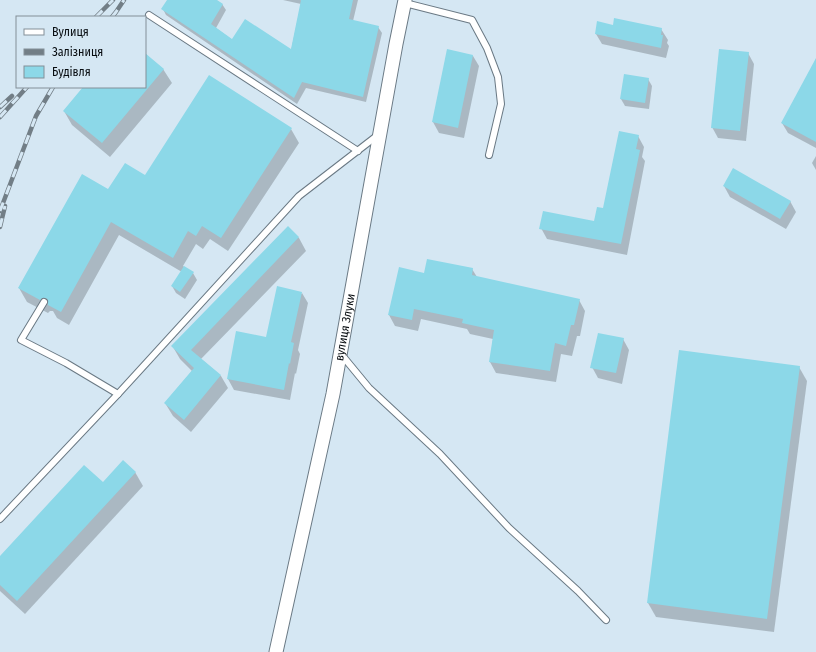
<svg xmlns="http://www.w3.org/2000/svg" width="816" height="652" viewBox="0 0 816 652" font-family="'Fira Sans Condensed',sans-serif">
  <rect width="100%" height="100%" fill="#d5e7f3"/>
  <g fill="#0003">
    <path d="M169 0H216L222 4 226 10 216 28 232 40 291 51 301 4 283 0H300L306 1V0H358L353 21 378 27 382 33 366 102 306 88 297 104 166 15 163 9Z"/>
    <path d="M661 29 668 40 667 43 669 46 666 58 602 44 596 34Z"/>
    <path d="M448 51 473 56 479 66 464 138 439 133 433 122Z"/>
    <path d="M748 53 754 64 746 141 718 138 712 127Z"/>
    <path d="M145 54 163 69 172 83 110 157 72 125 64 111 84 87H145Z"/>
    <path d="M816 60V148L788 133 782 123Z"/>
    <path d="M648 79 652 86 649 109 625 106 621 99Z"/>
    <path d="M291 129 299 143 228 251 210 239 203 249 196 244 183 266 193 273 197 280 185 299 176 293 172 286 182 272 119 235 69 325 57 318 53 311H50L48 313 27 302 19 288 109 190 145 177Z"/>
    <path d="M638 136 644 147 642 157 645 161 627 255 547 239 541 228 595 222 604 210Z"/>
    <path d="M816 156V170L812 163Z"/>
    <path d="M724 186 790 201 796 212 786 229 730 197Z"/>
    <path d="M288 227 299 238 306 251 201 359 221 376 228 388 191 432 173 416 165 403 192 371 180 359 173 347Z"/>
    <path d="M472 269 477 277 579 300 585 311 580 336H577L572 356 561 354 556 382 496 373 490 362 493 339 470 334 467 329 421 319 418 331 395 326 389 315 424 274Z"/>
    <path d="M302 293 308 303 298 350 300 354 296 374 295 373 290 400 234 390 228 379 237 332 266 338Z"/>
    <path d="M623 339 629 350 622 384 598 378 592 367Z"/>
    <path d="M799 367 807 381 774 632 656 617 648 603Z"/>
    <path d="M135 472 143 486 25 614 0 591V557L103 483Z"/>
  </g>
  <g fill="#8cd8e8">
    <path d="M167 0H217L223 4 211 24 232 39 245 19 291 49 301 0H353L349 19 379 26 363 97 302 82 294 98 161 9Z"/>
    <path d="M614 18 662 28 661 35H663L661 48 595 34 597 21 613 25Z"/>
    <path d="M447 49 473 55 458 128 432 122Z"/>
    <path d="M719 49 749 52 740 131 711 128Z"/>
    <path d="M145 53 164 69 102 143 63 111 83 87H145Z"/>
    <path d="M816 58V142L781 123Z"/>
    <path d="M624 74 649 78 645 103 620 99Z"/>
    <path d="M209 75 292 128 221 238 202 226 196 236 188 231 173 258 111 222 61 312 48 305V300L46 298H42L40 300 18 288 82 174 108 189 125 163 145 175Z"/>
    <path d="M619 131 639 135 636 149 640 150 621 244 539 229 543 211 594 221 597 207 603 208Z"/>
    <path d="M733 168 791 201 780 219 723 186Z"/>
    <path d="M288 226 299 237 191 350 221 375 184 420 164 403 194 368 171 346Z"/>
    <path d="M427 259 473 268 472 275 580 299 574 325H571L566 346 555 343 550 371 489 362 494 330 462 323 463 319 414 309 412 320 388 315 399 267 424 273Z"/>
    <path d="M184 266 194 272 180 292 171 286Z"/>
    <path d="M277 286 302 292 291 342 294 343 290 364 289 363 284 390 227 379 236 331 266 337Z"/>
    <path d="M598 333 624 338 616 373 590 368Z"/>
    <path d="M679 350 800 366 767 619 647 603Z"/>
    <path d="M123 460 136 472 17 601 0 585V556L84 465 103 482Z"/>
  </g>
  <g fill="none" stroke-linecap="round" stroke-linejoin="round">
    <defs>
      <g id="lane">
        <path d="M405 3 472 20 487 48 498 77 501 104 489 155"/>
        <path d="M149 15 358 151"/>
        <path d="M44 302 21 340 66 363 118 394"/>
        <path d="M341 354 369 388 440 454 509 528 578 591 606 620"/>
        <path d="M0 519 118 394 299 196 378 135"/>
      </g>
      <g id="street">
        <path id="s1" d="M276 652 333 394 396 44 405 0"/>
      </g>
    </defs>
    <use href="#lane" stroke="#6a7984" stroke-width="8"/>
    <use href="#street" stroke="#6a7984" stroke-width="15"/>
    <use href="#lane" stroke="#fff" stroke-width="6"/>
    <use href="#street" stroke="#fff" stroke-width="13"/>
    <defs>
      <g id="rail">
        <path d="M96 17 113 0"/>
        <path d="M112 17 116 12 124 0"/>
        <path d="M0 107 12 96"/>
        <path d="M0 117 27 87"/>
        <path d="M0 211 36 116 53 87"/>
        <path d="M0 227 5 206"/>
      </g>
    </defs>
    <use href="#rail" stroke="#727e86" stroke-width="4.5"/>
    <use href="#rail" stroke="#d5e7f3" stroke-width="3" stroke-dasharray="9" stroke-linecap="butt"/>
  </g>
  <g text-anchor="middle" stroke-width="3.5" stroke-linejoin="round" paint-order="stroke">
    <g font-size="12" fill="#070c10" stroke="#d5e7f3">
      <text dy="4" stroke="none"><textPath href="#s1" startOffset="332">вулиця Злуки</textPath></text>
    </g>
  </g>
  <rect x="16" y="16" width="130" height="72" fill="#d5e7f3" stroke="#838f98"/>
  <rect x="24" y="29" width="20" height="6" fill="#ffffff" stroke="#838f98"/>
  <text x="52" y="36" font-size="12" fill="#070c10">Вулиця</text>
  <rect x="24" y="49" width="20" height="6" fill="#727e86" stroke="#838f98"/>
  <text x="52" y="56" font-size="12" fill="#070c10">Залізниця</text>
  <rect x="24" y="66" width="20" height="12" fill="#8cd8e8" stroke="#838f98"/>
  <text x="52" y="76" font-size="12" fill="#070c10">Будівля</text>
</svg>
